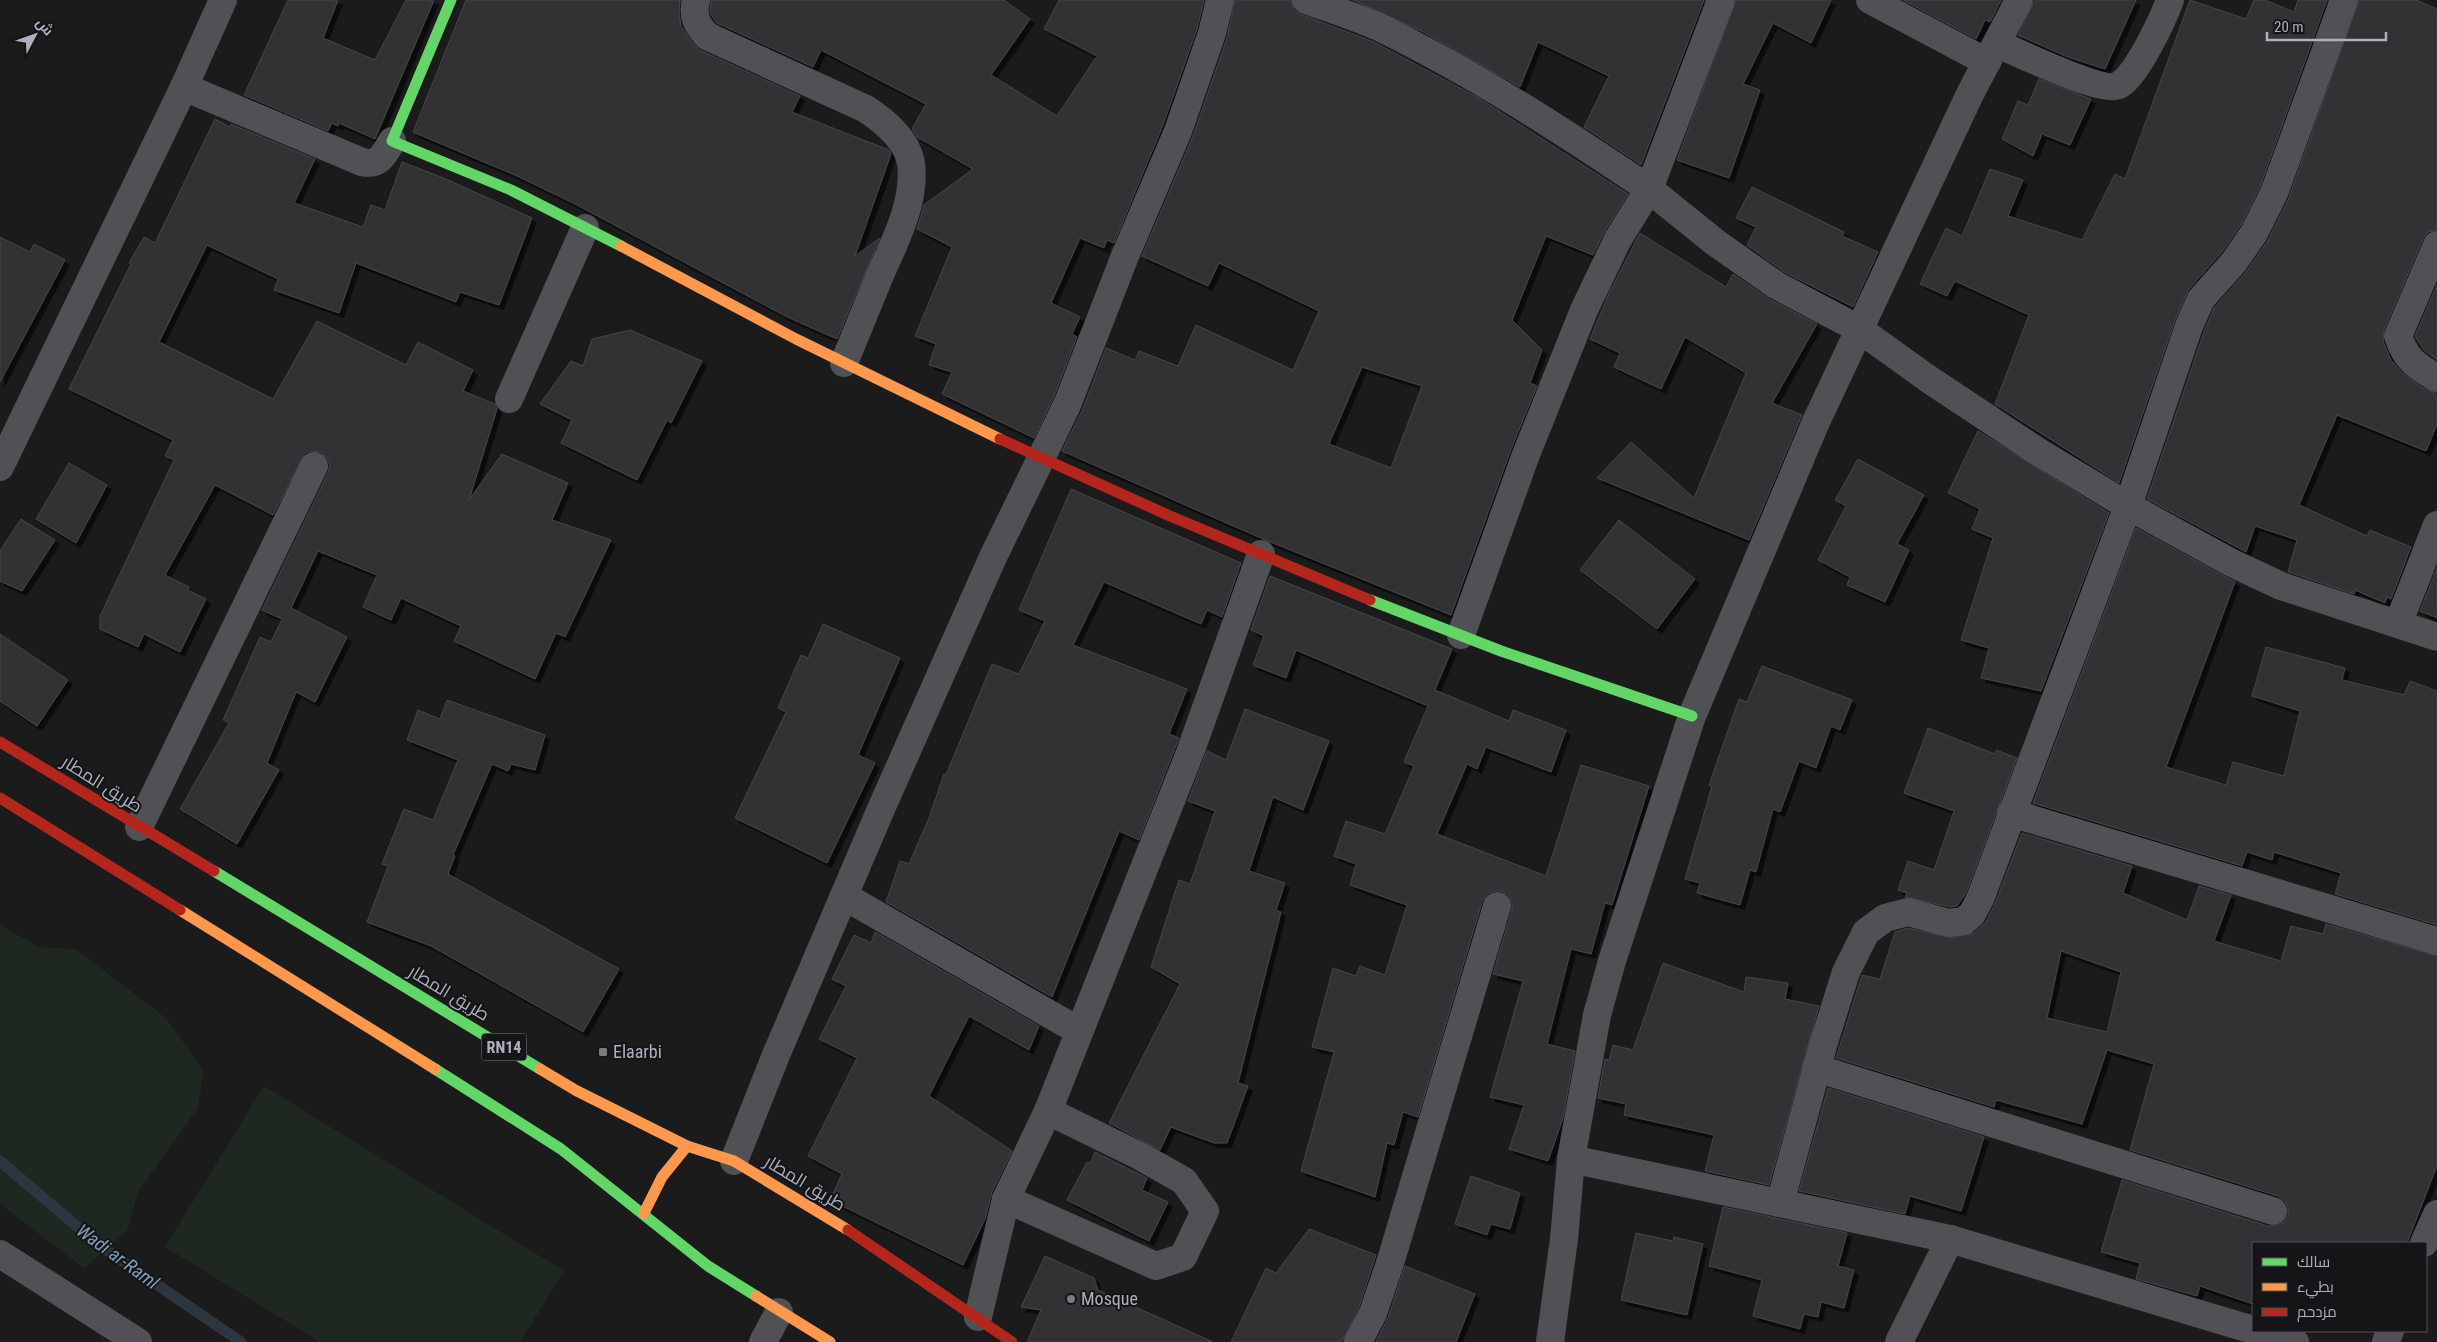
<svg xmlns="http://www.w3.org/2000/svg" width="2437" height="1342" viewBox="0 0 2437 1342" font-family="'Roboto Condensed',Cairo,sans-serif">
  <defs>
    <filter id="shadow"><feDropShadow dx="4.5" dy="4.5" stdDeviation="0" flood-color="#0009"/></filter>
  </defs>
  <rect width="100%" height="100%" fill="#1b1b1c"/>
  <g fill="#1e2720">
    <path d="M0 925 39 947 76 949 166 1018 204 1071 198 1108 138 1192 127 1231 84 1268 0 1204Z"/>
    <path d="M264 1086 564 1271 520 1342H320L165 1247Z"/>
  </g>
  <g fill="none" stroke-linecap="round" stroke-linejoin="round">
    <path stroke="#2c363f" stroke-width="11" d="M0 1161 99 1245 241 1342"/>
  </g>
  <g fill="#333334" stroke="#444548" fill-rule="evenodd" filter="url(#shadow)">
    <path d="M288 0H338L323 38 375 60 406 0H434L375 139 339 123 338 126 332 123 328 131 244 95Z"/>
    <path d="M466 0H680L679 12 681 26 691 41 700 50 800 96 792 112 889 150 891 154 855 256 880 238 837 339 787 317 575 204 517 176 413 132Z"/>
    <path d="M711 0H1004L1030 19 991 75 1057 116 1097 56 1044 29 1059 0H1204L1197 29 1163 125 1114 243 1107 240 1104 248 1080 238 1051 303 1080 317 1072 334 1077 337 1053 399 1034 438 942 394 952 372 929 365 936 344 915 336 952 247 917 229 924 205 973 169 917 137 912 129 926 104 821 50 813 67 717 23 710 13Z"/>
    <path d="M1235 0H1291L1294 10 1300 14 1374 42 1477 97 1628 194 1605 231 1593 255 1546 236 1512 320 1542 350 1530 383 1537 386 1510 452 1451 615 1263 539 1062 451 1082 411 1106 348 1135 360 1139 351 1178 366 1196 325 1293 370 1319 311 1219 263 1208 286 1142 256 1193 136 1227 38ZM1362 367 1422 386 1391 468 1329 444Z"/>
    <path d="M1353 0H1704L1641 165 1584 127 1609 76 1538 42 1520 87 1423 32Z"/>
    <path d="M1736 0H1831L1811 43 1773 23 1743 84 1760 90 1729 178 1677 160Z"/>
    <path d="M1903 0H2001L1990 22 1985 20 1976 39Z"/>
    <path d="M2035 0H2136L2105 69 2065 56 2018 35Z"/>
    <path d="M2190 0 2246 19 2254 0H2265L2294 12 2298 0H2327L2260 187 2241 225 2222 252 2189 289 2175 320 2119 483 1995 404 2029 315 1955 281 1947 296 1920 284 1946 228 1962 236 1990 169 2023 180 2008 216 2082 240 2115 174 2125 179Z"/>
    <path d="M2359 0H2416L2437 9V230L2428 232 2423 239 2384 330 2383 341 2391 360 2402 373 2422 387 2437 394V424L2426 451 2337 415 2299 505 2367 536 2370 530 2411 547 2391 599 2387 597 2385 603 2355 590 2354 594 2288 572 2297 540 2255 526 2246 552 2147 499 2204 332 2214 308 2246 272 2267 242 2288 200Z"/>
    <path d="M2039 79 2091 99 2070 145 2042 134 2033 156 2002 139 2018 101 2028 105Z"/>
    <path d="M215 119 230 127 231 124 315 159 294 203 363 227 371 205 385 210 402 162 446 179 532 218 499 305 460 292 456 302 356 263 339 313 274 290 278 279 207 245 159 342 273 399 317 321 406 365 418 342 473 370 463 391 495 404 497 409 469 500 502 454 568 483 552 520 611 540 565 637 556 633 535 679 454 641 461 626 401 598 391 620 363 607 377 575 318 551 291 608 347 637 315 702 296 692 267 763 279 770 237 844 180 809 229 723 223 720 260 637 271 642 282 619 262 610 328 473 330 465 327 458 320 452 312 451 305 453 273 515 215 485 165 575 189 587 188 590 206 599 180 652 144 634 138 647 100 629V616L174 460 165 456 173 440 69 389 131 264 129 263 144 237 155 243Z"/>
    <path d="M1752 187 1844 232 1842 236 1878 252 1853 307 1784 272 1747 245 1756 227 1736 218Z"/>
    <path d="M1640 233 1726 287 1733 274 1769 299 1817 324 1772 403 1802 415 1749 540 1597 478 1631 442 1694 498 1746 373 1685 337 1661 389 1614 367 1620 353 1590 339 1610 291Z"/>
    <path d="M0 237 30 252 34 244 65 260 0 382Z"/>
    <path d="M2437 285V360L2424 350 2415 336Z"/>
    <path d="M630 330 702 361 671 423 667 420 637 480 561 443 572 420 540 404 571 361 583 366 592 339Z"/>
    <path d="M1978 431 2109 513 2041 691 1981 678 1989 648 1961 640 1993 538 1972 529 1980 509 1948 493Z"/>
    <path d="M1858 459 1924 495 1897 544 1909 550 1885 602 1847 585 1850 577 1818 560 1846 506 1835 500Z"/>
    <path d="M69 463 107 485 76 543 36 519Z"/>
    <path d="M1071 489 1241 563 1222 617 1207 610 1201 624 1104 582 1073 645 1187 689 1169 734 1179 738 1139 840 1119 831 1052 997 886 902 900 861 909 864 929 818 944 774 946 775 992 664 1019 674 1045 621 1019 610Z"/>
    <path d="M21 519 55 540 22 591 0 581V551Z"/>
    <path d="M1619 520 1695 579 1657 629 1580 570Z"/>
    <path d="M2136 528 2235 582 2166 767 2226 785 2233 762 2284 776 2300 711 2252 696 2266 647 2345 668 2342 680 2404 695 2410 681 2437 691V925L2335 894 2341 873 2274 852 2272 860 2247 852 2242 866 2033 803Z"/>
    <path d="M2437 568V618L2420 611Z"/>
    <path d="M1270 576 1452 649 1435 690 1509 721 1513 710 1566 730 1551 772 1486 747 1477 769 1467 764 1437 834 1546 876 1581 765 1649 786 1612 905 1605 903 1591 954 1571 949 1547 1044 1575 1051 1563 1118 1548 1161 1509 1149 1524 1105 1490 1097 1523 981 1493 974 1512 910V903L1508 895 1501 891H1494L1487 894 1482 902 1418 1117 1403 1112 1394 1145 1387 1143 1375 1197 1301 1171 1334 1052 1312 1047 1333 968 1356 976 1360 966 1385 975 1407 905 1350 885 1356 864 1334 856 1346 821 1385 834 1414 766 1404 762 1428 706 1296 650 1286 678 1253 665 1264 636 1251 630Z"/>
    <path d="M823 624 900 658 858 755 875 763 827 863 735 818 786 712 778 708 801 655 808 658Z"/>
    <path d="M0 634 68 680 37 726 0 701Z"/>
    <path d="M1762 666 1852 700 1840 730 1831 726 1816 768 1799 761 1780 812 1773 809 1756 872 1750 870 1740 905 1697 893 1700 883 1685 879 1712 786 1709 785 1739 699 1747 702Z"/>
    <path d="M447 700 545 735 535 770 511 764 508 771 492 764 453 855 455 856 448 874 619 969 583 1032 431 946 367 922 388 866 382 864 404 809 433 820 458 760 407 740 418 710 440 719Z"/>
    <path d="M1245 709 1329 741 1303 810 1273 797 1249 871 1285 883 1276 910 1281 912 1238 1083 1248 1086 1227 1143H1214L1171 1127 1160 1150 1109 1123 1180 984 1151 967 1179 880 1190 884 1215 811 1188 801 1207 751 1226 760Z"/>
    <path d="M1928 728 1995 754 1996 750 2017 758 1966 893 1957 906 1950 907 1905 897 1907 893 1898 890 1908 861 1934 870 1954 811 1904 793Z"/>
    <path d="M2022 833 2132 866 2123 893 2187 920 2199 886 2231 895 2214 941 2281 961 2291 926 2323 934 2326 924 2437 956V1166L2407 1243H2253V1304L2200 1286 2197 1296 2136 1279 2140 1263 2101 1252 2122 1180 2268 1226H2276L2283 1223 2288 1215V1207L2285 1201 2278 1196 2130 1150 2154 1064 2107 1050 2082 1124 1996 1100 1994 1107 1836 1058 1861 978 1862 975 1880 979 1895 932 1908 928 1951 938 1974 933 1986 922 1994 906ZM2061 951 2121 972 2107 1032 2047 1018Z"/>
    <path d="M875 932 1039 1026 1029 1050 969 1016 929 1096 1012 1151 992 1192 985 1219 963 1265 830 1200 842 1174 808 1156 857 1058 819 1039 846 986 832 979 854 935 871 943Z"/>
    <path d="M1663 963 1744 992 1746 977 1788 983 1785 999 1819 1006 1769 1185 1705 1171 1714 1135 1624 1115 1626 1104 1598 1098 1605 1059 1609 1060 1613 1045 1633 1050Z"/>
    <path d="M1828 1088 1984 1137 1961 1211 1910 1196 1905 1214 1799 1191Z"/>
    <path d="M1095 1152 1147 1178 1142 1190 1168 1202 1149 1241 1067 1200 1087 1162 1090 1164Z"/>
    <path d="M1471 1176 1520 1193 1510 1229 1491 1224 1487 1235 1455 1224Z"/>
    <path d="M1723 1207 1847 1233 1838 1266 1854 1270 1844 1308 1821 1302 1818 1317 1804 1314 1800 1329 1753 1316 1762 1280 1709 1266Z"/>
    <path d="M1309 1229 1376 1255 1359 1307 1342 1342H1231L1266 1268 1276 1273Z"/>
    <path d="M1636 1233 1673 1241 1674 1237 1703 1244 1687 1315 1621 1300Z"/>
    <path d="M1045 1256 1094 1278 1098 1290 1213 1342H1027L1041 1310 1021 1307Z"/>
    <path d="M1405 1266 1475 1294 1456 1342H1376L1388 1318Z"/>
  </g>
  <g fill="none" stroke-linecap="round" stroke-linejoin="round">
    <g stroke="#4f5155" stroke-width="28">
      <path d="M696 0C692 16 696 24 707 36L866 109C884 121 907 139 911 163 916 202 895 241 880 275 868 305 856 334 844 363"/>
      <path d="M1306 0C1331 9 1357 17 1381 28 1475 74 1563 131 1649 189L1721 0"/>
      <path d="M1870 0 1987 62"/>
      <path d="M1997 44C2018 52 2102 94 2119 85 2136 77 2163 19 2170 0"/>
      <path d="M184 87 362 162C379 166 384 155 392 141"/>
      <path d="M2437 245 2398 336C2406 360 2416 366 2437 378"/>
      <path d="M509 399 585 228"/>
      <path d="M0 467 184 87 223 0"/>
      <path d="M2398 624 2437 525"/>
      <path d="M1461 635 1525 457 1584 310 1618 239 1649 189 1716 243 1776 285 1859 329 1927 378 2037 451 2128 506 2232 563 2281 586 2437 637"/>
      <path d="M2011 813 2437 941"/>
      <path d="M139 827 314 466"/>
      <path d="M844 896 1079 1031"/>
      <path d="M1816 1068 2273 1211"/>
      <path d="M1571 1159 1950 1239"/>
      <path d="M734 1161 776 1055 881 809 993 557 1067 405 1125 256 1178 131 1212 33 1220 0"/>
      <path d="M1006 1199 1156 1266 1183 1257 1205 1211 1184 1181 1140 1156 1048 1111"/>
      <path d="M1780 1203 1824 1042 1846 972 1866 932 1885 918 1908 912 1949 923 1964 921 1972 914 1980 899 2128 506 2189 326 2201 299 2234 262 2254 233 2274 193 2344 0"/>
      <path d="M2424 1243 2437 1214"/>
      <path d="M0 1254 138 1342"/>
      <path d="M978 1317 1006 1199 1048 1111 1191 750 1261 554"/>
      <path d="M2257 1331 2295 1342"/>
      <path d="M763 1342 779 1312"/>
      <path d="M1358 1342 1373 1313 1391 1260 1497 906"/>
      <path d="M1550 1342 1564 1239 1571 1159 1597 1015 1612 961 1692 716 1815 424 1969 96 2019 0"/>
      <path d="M1899 1342 1950 1239 2253 1330"/>
      <path d="M2386 1342 2390 1331"/>
    </g>
    <g stroke="#63d668" stroke-width="11">
      <path d="M451 0 392 141 511 190 621 246"/>
      <path d="M1370 600 1501 651 1692 716"/>
      <path d="M214 871 540 1069"/>
      <path d="M435 1069 561 1149 708 1266 756 1296"/>
    </g>
    <g stroke="#ff974d" stroke-width="11">
      <path d="M621 246 796 339 1000 439"/>
      <path d="M180 910 435 1069"/>
      <path d="M540 1069 577 1091 687 1146 734 1161 848 1230"/>
      <path d="M644 1213 662 1177 687 1146"/>
      <path d="M756 1296 830 1342"/>
    </g>
    <g stroke="#b3261e" stroke-width="11">
      <path d="M1000 439 1170 516 1370 600"/>
      <path d="M0 742 214 871"/>
      <path d="M0 798 180 910"/>
      <path d="M848 1230 1012 1342"/>
    </g>
  </g>
  <g fill="#797c85" stroke="#151518" stroke-width="2">
    <rect x="598" y="1047" width="10" height="10" rx="2.5"/>
    <circle cx="1071" cy="1299" r="5"/>
  </g>
  <g text-anchor="middle" stroke-width="4" stroke-linejoin="round" paint-order="stroke">
    <rect fill="#151518" stroke="#7f828c" stroke-width="1" x="481.5" y="1033.5" width="45" height="27" rx="4"/>
    <g font-size="16" font-weight="bold" fill="#acb1bd">
      <text x="504" y="1053">RN14</text>
    </g>
    <g font-size="18" fill="#acb1bd" stroke="#151518">
      <text transform="translate(102 784) rotate(32)" y="6">طريق المطار</text>
      <text transform="translate(449 993) rotate(31)" y="6">طريق المطار</text>
      <text transform="translate(805 1183) rotate(31)" y="6">طريق المطار</text>
    </g>
    <g font-size="18" fill="#acb1bd" stroke="#151518" text-anchor="start">
      <text x="613" y="1058">Elaarbi</text>
      <text x="1081" y="1305">Mosque</text>
    </g>
    <g font-size="19" font-style="italic" fill="#819fba" stroke="#151518">
      <text transform="translate(118 1256) rotate(36)" y="7">Wadi ar-Raml</text>
    </g>
  </g>
  <rect x="2252" y="1242" width="175" height="90" fill="#151518" stroke="#51535a"/>
  <rect x="2262" y="1258" width="25" height="8" fill="#63d668" stroke="#51535a"/>
  <text x="2297" y="1267" font-size="15" fill="#acb1bd">سالك</text>
  <rect x="2262" y="1283" width="25" height="8" fill="#ff974d" stroke="#51535a"/>
  <text x="2297" y="1292" font-size="15" fill="#acb1bd">بطيء</text>
  <rect x="2262" y="1308" width="25" height="8" fill="#b3261e" stroke="#51535a"/>
  <text x="2297" y="1317" font-size="15" fill="#acb1bd">مزدحم</text>
  <g transform="translate(35 35) rotate(49)" stroke="#151518" stroke-width="4" paint-order="stroke">
  <path d="M0-4L9 19L0 12L-9 19Z" fill="#acb1bd"/>
  <text y="-8" font-size="14" font-weight="bold" text-anchor="middle" fill="#acb1bd">ش</text>
  </g>
  <path d="M2267 32v8h119v-8" fill="none" stroke="#acb1bd" stroke-width="2.5"/>
  <text x="2274" y="32" font-size="15" fill="#acb1bd" stroke="#151518" stroke-width="4" paint-order="stroke">20 m</text>
</svg>
